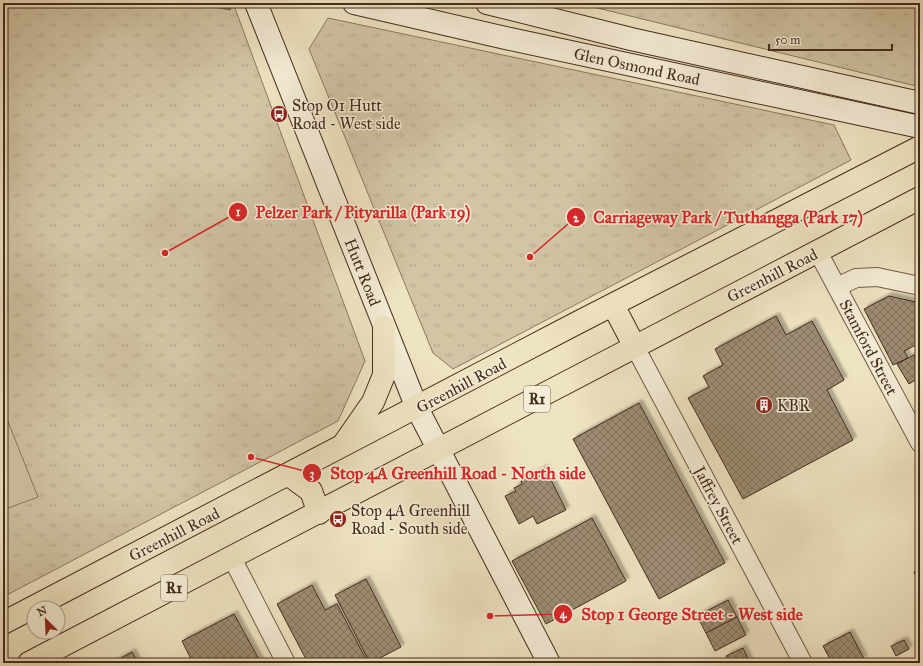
<svg xmlns="http://www.w3.org/2000/svg" width="923" height="666" viewBox="0 0 923 666" font-family="'IM FELL Great Primer',serif">
  <defs>
    <pattern id="park-tufts" width="24" height="20" patternUnits="userSpaceOnUse"><rect width="24" height="20" fill="#d2c5a6"/><path d="M3 7l-1-3M5 7V3M7 7l1-3M15 17l-1-3M17 17v-4M19 17l1-3" fill="none" stroke="#b6a98e"/></pattern>
    <pattern id="building-cross-hatch" width="8" height="8" patternUnits="userSpaceOnUse"><rect width="8" height="8" fill="#9d8c73"/><path d="M0 0l8 8M0 8l8-8" fill="none" stroke="#82735e"/></pattern>
    <filter id="shadow"><feDropShadow dx="3.5" dy="-3.5" stdDeviation="1" flood-color="#0004"/></filter>
  </defs>
  <rect width="100%" height="100%" fill="#efe4c2"/>
  <filter id="stains"><feTurbulence type="fractalNoise" baseFrequency=".005" numOctaves="4"/><feColorMatrix values="0 0 0 0 .2 0 0 0 0 .09 0 0 0 0 .02 0 0 0 .5 -.17"/></filter>
  <radialGradient id="worn" r=".72"><stop offset=".6" stop-color="#630" stop-opacity="0"/><stop offset="1" stop-color="#630" stop-opacity=".3"/></radialGradient>
  <g fill="url(#park-tufts)" stroke="#8b7862">
    <path d="M3 3H233L365 361 338 421 3 597Z"/>
    <path d="M577 3H920V87Z"/>
    <path d="M328 18 834 125 851 160 453 369 433 353 309 49Z"/>
  </g>
  <path fill="#d2c5a6" stroke="#8b7862" d="M3 409 38 497 3 510Z"/>
  <g fill="none" stroke-linecap="round" stroke-linejoin="round">
    <path stroke="#88755e" stroke-width="5" d="M207 3 229 8"/>
  </g>
  <g fill="url(#building-cross-hatch)" stroke="#442c1d" filter="url(#shadow)">
    <path d="M889 296 920 303V343L904 351 908 358 893 365 864 309Z"/>
    <path d="M776 316 786 335 812 321 844 380 827 390 853 440 743 499 688 398 709 387 703 376 723 365 715 349Z"/>
    <path d="M914 355 920 364V377L909 384 897 364Z"/>
    <path d="M639 403 725 563 659 599 573 439Z"/>
    <path d="M545 468 566 510 537 524 533 516 519 524 505 496 516 491 514 488 522 484 521 481Z"/>
    <path d="M592 518 626 581 546 624 512 561Z"/>
    <path d="M920 568V585L914 572Z"/>
    <path d="M366 579 401 647 370 663 335 595Z"/>
    <path d="M312 585 325 610 337 604 368 663H308L277 604Z"/>
    <path d="M728 600 737 617 706 633 697 616Z"/>
    <path d="M234 614 261 663H193L182 641Z"/>
    <path d="M737 617 746 635 715 651 706 633Z"/>
    <path d="M850 632 864 659 857 663H832L823 646Z"/>
    <path d="M904 640 909 649 896 656 891 646Z"/>
    <path d="M743 648 750 663H726L729 662 726 656Z"/>
    <path d="M132 652 138 663H112Z"/>
  </g>
  <g fill="none" stroke-linecap="round" stroke-linejoin="round">
    <defs>
      <g id="street">
        <path d="M818 252 920 443"/>
        <path d="M837 287 856 278 877 277 920 286"/>
        <path d="M635 347 803 663"/>
        <path d="M232 558 286 663"/>
      </g>
      <g id="secondary">
        <path d="M256 3 417 408 549 663"/>
        <path d="M354 3 510 39 920 127"/>
        <path d="M487 3 631 39 920 103"/>
      </g>
      <g id="highway">
        <path d="M613 305 635 347"/>
        <path d="M343 445 373 402 384 375V327"/>
        <path d="M289 475 311 491 319 513"/>
        <path d="M3 623 575 324 920 147"/>
        <path d="M29 663 920 198"/>
      </g>
    </defs>
    <use href="#street" stroke="#6f5a46" stroke-width="20"/>
    <use href="#secondary" stroke="#442c1d" stroke-width="24"/>
    <use href="#highway" stroke="#442c1d" stroke-width="24"/>
    <use href="#street" stroke="#f5edd7" stroke-width="18"/>
    <use href="#secondary" stroke="#f5edd7" stroke-width="22"/>
    <use href="#highway" stroke="#efe4c2" stroke-width="22"/>
  </g>
  <defs>
    <symbol id="bus-disc" viewBox="-11 -11 22 22"><circle r="9.5" fill="#8f2418" stroke="#f5edd7"/><path d="M-5-6H5V4H4V6H2V4H-2V6H-4V4H-5ZM-3.5-4V0h7V-4ZM-3.5 1.2v1.5H-2V1.2ZM2 1.2v1.5H3.5V1.2Z" fill="#fff"/></symbol>
    <symbol id="building-disc" viewBox="-11 -11 22 22"><circle r="9.5" fill="#8f2418" stroke="#f5edd7"/><path d="M-4-6H4V6H1V3H-1V6H-4ZM-2.5-4.3h1.7v1.8h-1.7ZM.8-4.3h1.7v1.8H.8ZM-2.5-1h1.7V.8h-1.7ZM.8-1h1.7V.8H.8Z" fill="#fff"/></symbol>
  </defs>
  <g fill-rule="evenodd">
    <use href="#bus-disc" x="269" y="104" width="20" height="20"/>
    <use href="#building-disc" x="754" y="395" width="20" height="20"/>
    <use href="#bus-disc" x="328" y="509" width="20" height="20"/>
  </g>
  <g text-anchor="middle" stroke-width="3" stroke-linejoin="round" paint-order="stroke">
    <g fill="#f5edd7" stroke="#796655" stroke-width="1">
      <rect x="524" y="386" width="26" height="26" rx="3"/>
      <rect x="161" y="575" width="26" height="26" rx="3"/>
    </g>
    <g font-size="15" font-weight="bold" fill="#442c1d">
      <text x="537" y="404">R1</text>
      <text x="174" y="593">R1</text>
    </g>
    <g font-size="16" fill="#442c1d" stroke="#f5edd7">
      <text transform="translate(637 66) rotate(12)" y="6">Glen Osmond Road</text>
      <text transform="translate(363 272) rotate(68)" y="6">Hutt Road</text>
      <text transform="translate(772 275) rotate(-27)" y="6">Greenhill Road</text>
      <text transform="translate(869 347) rotate(62)" y="6">Stamford Street</text>
      <text transform="translate(461 385) rotate(-28)" y="6">Greenhill Road</text>
      <text transform="translate(719 505) rotate(62)" y="6">Jaffrey Street</text>
      <text transform="translate(174 534) rotate(-27)" y="6">Greenhill Road</text>
    </g>
    <g font-size="16" fill="#442c1d" stroke="#f5edd7" text-anchor="start">
      <text x="292" y="111">Stop O1 Hutt<tspan x="292" dy="18">Road - West side</tspan></text>
      <text x="777" y="411">KBR</text>
      <text x="351" y="516">Stop 4A Greenhill<tspan x="351" dy="18">Road - South side</tspan></text>
    </g>
  </g>
  <path fill="none" stroke="#d62828" stroke-width="1.5" d="M165 253L238 212M530 257L576 217M251 457L312 473M490 616L563 614"/>
  <g fill="#d62828" stroke="#f5edd7" stroke-width="1.5">
    <circle cx="165" cy="253" r="4"/>
    <circle cx="530" cy="257" r="4"/>
    <circle cx="251" cy="457" r="4"/>
    <circle cx="490" cy="616" r="4"/>
    <circle cx="238" cy="212" r="10"/>
    <circle cx="576" cy="217" r="10"/>
    <circle cx="312" cy="473" r="10"/>
    <circle cx="563" cy="614" r="10"/>
  </g>
  <g font-size="12" text-anchor="middle" font-weight="bold" fill="#fff">
    <text x="238" y="216">1</text>
    <text x="576" y="222">2</text>
    <text x="312" y="478">3</text>
    <text x="563" y="618">4</text>
  </g>
  <g font-size="17" text-anchor="middle" font-weight="bold" fill="#d62828" stroke="#f5edd7" stroke-width="3" stroke-linejoin="round" paint-order="stroke">
    <text x="363" y="218">Pelzer Park / Pityarilla (Park 19)</text>
    <text x="728" y="223">Carriageway Park / Tuthangga (Park 17)</text>
    <text x="458" y="479">Stop 4A Greenhill Road - North side</text>
    <text x="692" y="620">Stop 1 George Street - West side</text>
  </g>
  <rect width="923" height="666" fill="none" stroke="#efe4c2" stroke-width="16"/>
  <rect x="4" y="4" width="915" height="658" fill="none" stroke="#442c1d" stroke-width="2"/>
  <rect x="8" y="8" width="907" height="650" fill="none" stroke="#442c1d"/>
  <g transform="translate(46 620) rotate(336)"><circle r="19" fill="#f5edd7" stroke="#aea08d"/>
  <path d="M0-3L7 15L0 10L-7 15Z" fill="#8f2418"/>
  <text y="-6" font-size="11" font-weight="bold" text-anchor="middle" fill="#442c1d">N</text>
  </g>
  <path d="M769 44v6h123v-6" fill="none" stroke="#442c1d" stroke-width="2"/>
  <text x="775" y="44" font-size="12" fill="#442c1d" stroke="#f5edd7" stroke-width="3" paint-order="stroke">50 m</text>
  <rect width="100%" height="100%" filter="url(#stains)"/>
  <rect width="100%" height="100%" fill="url(#worn)"/>
</svg>
